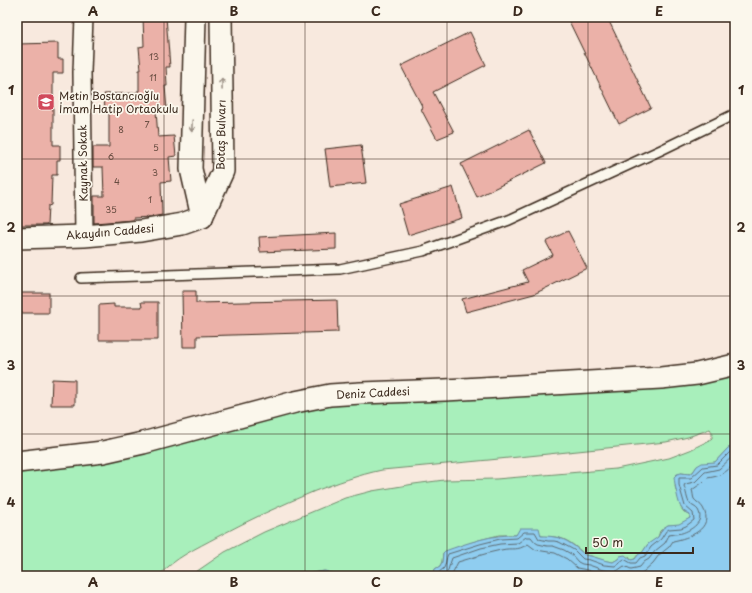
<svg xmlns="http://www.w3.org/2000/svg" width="752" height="593" viewBox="0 0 752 593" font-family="'Playpen Sans',sans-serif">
  <rect width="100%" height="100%" fill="#f8e9de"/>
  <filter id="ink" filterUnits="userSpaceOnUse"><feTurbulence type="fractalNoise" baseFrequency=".025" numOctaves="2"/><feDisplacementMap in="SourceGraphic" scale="8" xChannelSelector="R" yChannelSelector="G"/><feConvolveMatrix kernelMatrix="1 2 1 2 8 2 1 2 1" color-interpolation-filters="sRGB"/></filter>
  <g filter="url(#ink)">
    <path fill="#a8efbb" stroke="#728c6c" d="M735 354V446L728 448 715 462 697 466 693 472 689 474 681 473 675 486 681 508 684 512 687 513 690 515V518L679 525H668L660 531 658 537 655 540 648 544 642 553C638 554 637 555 635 559L631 560 629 557 618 559 613 562 605 561 591 556 585 555C577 547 566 538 555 537 550 536 546 537 542 536 534 534 527 532 520 530L516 535H499L479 540 455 548 443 553 442 562 440 566 435 569 433 576H341L324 571 297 576H190L225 552 264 532 345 498 372 491 414 484 444 480 496 479 616 469 669 458 690 450 708 441 712 438V432L710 429 688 437 666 442 489 460 382 470C358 475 337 483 315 491 281 505 249 520 217 537 197 548 174 558 159 576H17V462L295 402 445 390 714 362Z"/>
    <g fill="#8fcdf0" stroke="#6d8c9c">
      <path d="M735 446V576H433L435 569 440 566 442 562 443 553 445 551C467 543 493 534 516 535L520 528H539L541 536C545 536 550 536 554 537 566 538 577 548 585 555 595 556 603 561 613 562L618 559 620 556 625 555 631 560 635 559 639 554 642 553 648 544 658 537 663 528 668 525 679 524 690 518V515C687 513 684 512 682 509 678 504 675 485 674 477L677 474 681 473 690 474 693 472 697 466 702 463 715 462 728 448Z"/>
      <path d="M325 571 341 576H297Z"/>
    </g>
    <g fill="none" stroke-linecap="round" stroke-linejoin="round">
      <g stroke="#5d6b72" stroke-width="1">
        <path d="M437 576C439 571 441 571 444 568 446 564 446 558 448 554L480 544 500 539 517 538 524 532H535L539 539 548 541H554L559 542 574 550 583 559 590 560 604 565 615 566 624 559 631 563H636L640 558 645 556 651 547 661 539 666 531 669 529 681 528 686 526 694 520 693 513 685 506 679 485V478H691L703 467 717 465 730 452 735 450"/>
        <path d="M443 576 448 570 452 558 481 548 500 544 518 543 526 537H531L535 542 538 544 547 546H553L564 550 571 554 578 562 582 564 589 565 603 570 612 571H617L624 566 631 569 636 568 640 567 644 562 649 559 655 551 665 543 669 535C673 534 678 534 682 533 691 530 705 522 698 510 696 507 692 506 690 504 687 501 686 490 684 486L685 484 695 482 705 472 719 469 733 456 735 455"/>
        <path d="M451 576 458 562C472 558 486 553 501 550 513 547 516 552 528 544L536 550 555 553 567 559 577 568 587 570 602 576"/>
        <path d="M620 576 624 573 635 574 643 572 653 563 659 555 669 547 673 541C688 538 715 529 703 508 701 504 696 502 694 499 693 497 693 492 692 490L702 483 707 478C722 476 725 473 735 463"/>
      </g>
    </g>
    <g fill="#ebb1a8" stroke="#3b2a1e">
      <path d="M143 17H166L170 67H166L167 86H165L167 110 156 111 158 137 174 136 176 156 169 157 171 181 161 182 162 215 151 217 133 218V220L94 223V196H104L103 167H93V147H109V111H105L104 94 137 93V91H139V70H141L139 47 144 46Z"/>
      <path d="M567 17H607L651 108 619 124Z"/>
      <path d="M470 32 486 65 433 92 454 132 437 139 421 109 423 108 401 66Z"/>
      <path d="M58 43V59H63V73H53V145H60V160H57V175H52L51 205 48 206 47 225H17V44Z"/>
      <path d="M529 130 546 163 477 197 461 164Z"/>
      <path d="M361 145 366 183 330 187 325 149Z"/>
      <path d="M453 187 462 218 408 235 399 204Z"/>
      <path d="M568 231 587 268 534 294 466 312 462 299 528 282 522 270 553 255 546 242Z"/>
      <path d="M336 233V249L260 252 259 237Z"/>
      <path d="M182 291H196V303L337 300 338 332 197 336V347H183Z"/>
      <rect x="17" y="293" width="32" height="20"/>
      <path d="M141 302H158V340H99V305L114 304V307H142Z"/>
      <path d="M52 379 75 380V405H51Z"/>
    </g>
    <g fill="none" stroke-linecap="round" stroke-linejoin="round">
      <defs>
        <path id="service" d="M81 278 340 269 423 251 509 220 661 150 735 114"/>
        <path id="minor" d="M84 17 82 72 84 236"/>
        <g id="tertiary">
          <path d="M195 17 191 169 202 217"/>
          <path d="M202 217 223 171 221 17"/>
          <path d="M17 238 84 236 141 231 182 224 202 217"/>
          <path d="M17 462 103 452 143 443 295 402 330 395 361 393 445 390 661 378 697 374 735 365"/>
        </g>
      </defs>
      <use href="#service" stroke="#3b2a1e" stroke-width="12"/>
      <use href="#minor" stroke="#3b2a1e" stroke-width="20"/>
      <use href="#tertiary" stroke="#3b2a1e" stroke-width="24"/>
      <use href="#service" stroke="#fbf7ec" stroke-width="9"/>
      <use href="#minor" stroke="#fbf7ec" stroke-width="17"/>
      <use href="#tertiary" stroke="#fbf7ec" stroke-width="21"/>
    </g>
    <defs><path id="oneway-shaft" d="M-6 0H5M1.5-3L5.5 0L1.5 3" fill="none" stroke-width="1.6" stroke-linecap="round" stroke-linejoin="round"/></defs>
    <g stroke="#9b9085">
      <use href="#oneway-shaft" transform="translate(222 84) rotate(-91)"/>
      <use href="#oneway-shaft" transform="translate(192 126) rotate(92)"/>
    </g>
  </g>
  <path fill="none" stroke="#3b2a1e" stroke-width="1" stroke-opacity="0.55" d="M164 17V576M305 17V576M447 17V576M588 17V576M17 159H735M17 296H735M17 434H735"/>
  <defs>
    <symbol id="school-square" viewBox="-11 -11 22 22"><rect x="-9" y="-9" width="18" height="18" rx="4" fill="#d1495b" stroke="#fbf7ec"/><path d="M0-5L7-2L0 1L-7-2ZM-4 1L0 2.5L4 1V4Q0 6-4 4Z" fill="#fff"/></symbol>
  </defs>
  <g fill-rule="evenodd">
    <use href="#school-square" x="36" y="92" width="20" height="20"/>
  </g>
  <g text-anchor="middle" stroke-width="3.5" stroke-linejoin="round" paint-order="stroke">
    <g font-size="9" fill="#674c40">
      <text x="154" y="60">13</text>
      <text x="153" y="81">11</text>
      <text x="147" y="128">7</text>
      <text x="121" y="133">8</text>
      <text x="156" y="151">5</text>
      <text x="111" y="160">6</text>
      <text x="155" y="176">3</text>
      <text x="117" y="185">4</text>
      <text x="150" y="203">1</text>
      <text x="111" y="213">35</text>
    </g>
    <g font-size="11" fill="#3b2a1e" stroke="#fbf7ec" text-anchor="start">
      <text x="59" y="100">Metin Bostancıoğlu<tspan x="59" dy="13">İmam Hatip Ortaokulu</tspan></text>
    </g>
    <g font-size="11" fill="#3b2a1e" stroke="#fbf7ec">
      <text transform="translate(221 135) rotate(-89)" y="4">Botaş Bulvarı</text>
      <text transform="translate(83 163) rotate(-91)" y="4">Kaynak Sokak</text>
      <text transform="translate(110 232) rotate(-5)" y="4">Akaydın Caddesi</text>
      <text transform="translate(373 393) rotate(-3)" y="4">Deniz Caddesi</text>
    </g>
  </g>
  <rect width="752" height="593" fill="none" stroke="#fbf7ec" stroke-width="44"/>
  <path d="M586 547v6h107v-6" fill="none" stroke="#3b2a1e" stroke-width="2"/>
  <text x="592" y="547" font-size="12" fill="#3b2a1e" stroke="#fbf7ec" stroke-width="3" paint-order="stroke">50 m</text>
  <rect x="22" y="22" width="708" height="549" fill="none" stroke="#3b2a1e" stroke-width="1.5"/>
  <g font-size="13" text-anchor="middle" font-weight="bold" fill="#3b2a1e">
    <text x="93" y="16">A</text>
    <text x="234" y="16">B</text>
    <text x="376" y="16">C</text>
    <text x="518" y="16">D</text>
    <text x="659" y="16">E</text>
    <text x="11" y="95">1</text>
    <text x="741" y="95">1</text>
    <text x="11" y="232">2</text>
    <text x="741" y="232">2</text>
    <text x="11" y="370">3</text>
    <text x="741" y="370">3</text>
    <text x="11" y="507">4</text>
    <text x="741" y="507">4</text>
    <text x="93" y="587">A</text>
    <text x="234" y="587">B</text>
    <text x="376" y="587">C</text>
    <text x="518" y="587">D</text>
    <text x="659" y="587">E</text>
  </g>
</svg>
